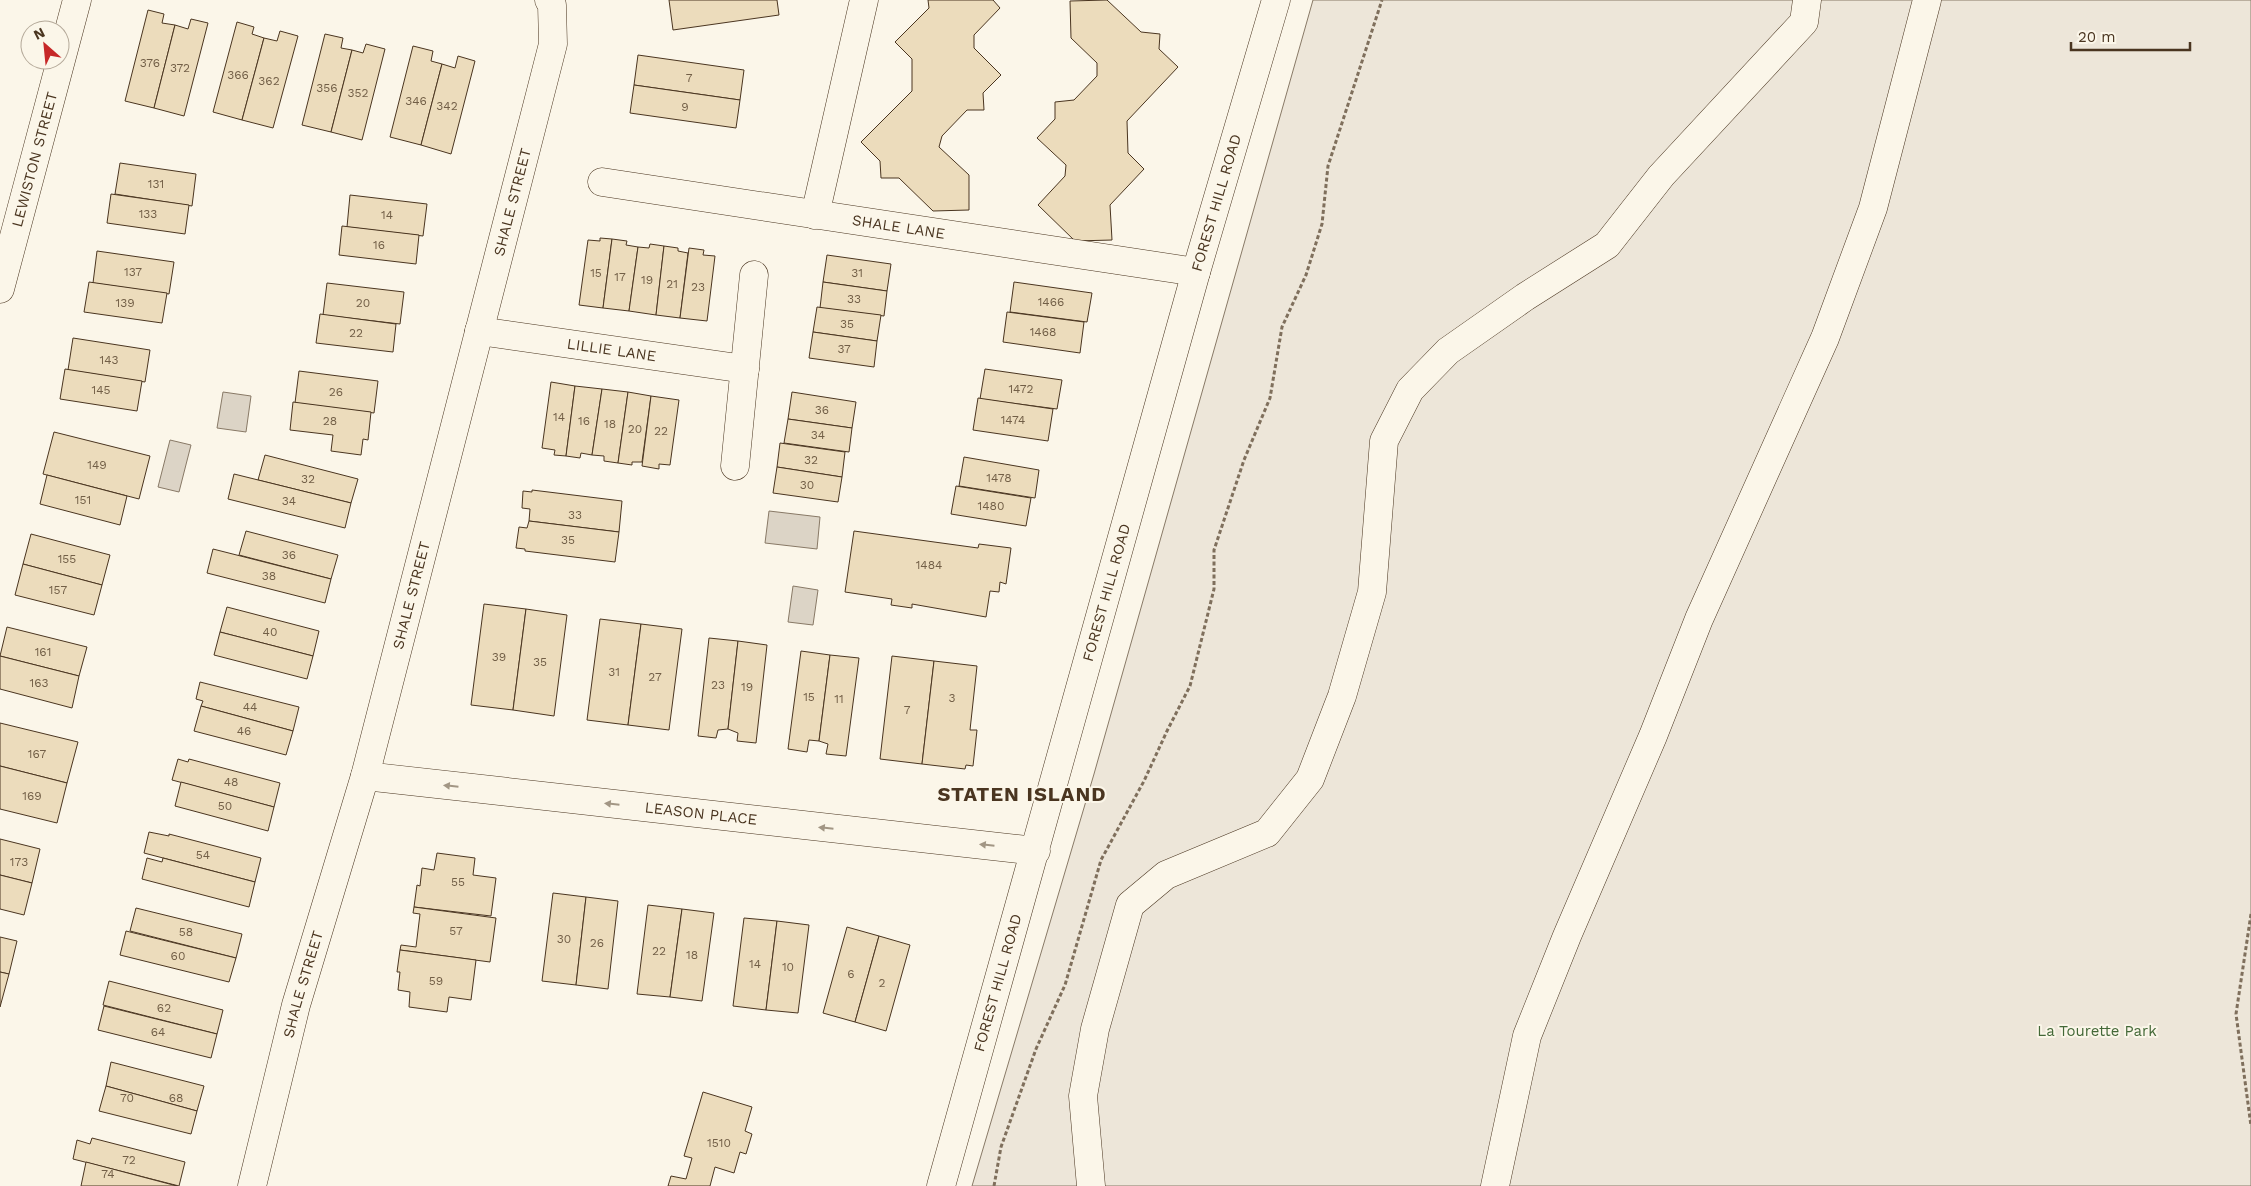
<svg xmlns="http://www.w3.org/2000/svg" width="2251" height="1186" viewBox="0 0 2251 1186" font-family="'Work Sans',sans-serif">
  <rect width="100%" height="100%" fill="#fbf6e9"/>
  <path fill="#ede6d9" stroke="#887966" d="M1313 0H2251V1186H972L1094 774Z"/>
  <g fill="#dcd4c6" stroke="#887966">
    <path d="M223 392 251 396 246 432 217 428Z"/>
    <path d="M170 440 191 445 179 492 158 487Z"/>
    <path d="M769 511 820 517 817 549 765 543Z"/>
    <path d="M793 586 818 590 813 625 788 622Z"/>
  </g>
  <g fill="#ecdcbc" stroke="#4a3520">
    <path d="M669 0H777L779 15 673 30Z"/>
    <path d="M928 0H993L1000 8 974 35V48L1001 75 983 93 984 110H967L942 136 939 147 969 175V210L933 211 899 178H881L880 161 861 142 912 91V59L895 42 929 8Z"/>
    <path d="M1107 0 1141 32 1160 34 1159 49 1178 67 1127 121 1128 153 1144 169 1110 205 1112 240 1075 241 1038 205 1065 176 1066 165 1037 138 1055 119V102L1074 100 1097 76V63L1071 38 1070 1Z"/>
    <path d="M148 10 164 14 162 23 175 25 154 108 125 101Z"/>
    <path d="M191 19 208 23 184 116 154 108 175 25 188 29Z"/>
    <path d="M237 22 254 27 252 34 264 38 242 120 213 112Z"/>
    <path d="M280 31 298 36 273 128 242 120 264 38 277 41Z"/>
    <path d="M325 34 343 38 341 48 352 50 331 132 302 125Z"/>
    <path d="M366 44 385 49 362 140 331 132 352 50 363 53Z"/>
    <path d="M413 46 433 51 431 61 442 64 421 145 390 137Z"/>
    <path d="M638 55 744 70 740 100 634 85Z"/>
    <path d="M458 56 475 61 451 154 421 145 442 64 455 68Z"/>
    <path d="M634 85 740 100 736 128 630 113Z"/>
    <path d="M120 163 196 174 192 206 115 194Z"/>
    <path d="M111 194 189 205 185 234 107 223Z"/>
    <path d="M350 195 427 204 423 236 347 227Z"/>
    <path d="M342 226 419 235 416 264 339 255Z"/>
    <path d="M600 238 612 239 603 308 579 305 588 240 600 241Z"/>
    <path d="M612 239 627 241 626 245 638 247 629 311 603 308Z"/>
    <path d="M650 244 664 246 656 315 629 311 638 247 649 248Z"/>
    <path d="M664 246 678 248V251L688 253 680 318 656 315Z"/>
    <path d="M689 248 704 250 703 255 715 256 707 321 680 318Z"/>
    <path d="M97 251 174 262 169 294 93 283Z"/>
    <path d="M827 255 891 264 887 291 823 282Z"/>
    <path d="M89 282 167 293 162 323 84 312Z"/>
    <path d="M823 282 887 291 884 316 820 308Z"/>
    <path d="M1014 282 1092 293 1087 322 1010 312Z"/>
    <path d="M327 283 404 292 400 324 323 315Z"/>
    <path d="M817 307 881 315 877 341 813 332Z"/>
    <path d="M1007 312 1084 322 1080 353 1003 342Z"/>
    <path d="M320 314 396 324 393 352 316 343Z"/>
    <path d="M813 332 877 341 874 367 809 358Z"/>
    <path d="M73 338 150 350 145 382 68 370Z"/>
    <path d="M65 369 142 381 137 411 60 399Z"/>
    <path d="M985 369 1062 380 1057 409 980 399Z"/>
    <path d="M299 371 378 381 374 413 295 403Z"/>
    <path d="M551 382 575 386 566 456 554 455 555 450 542 448Z"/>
    <path d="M575 386 602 389 592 455 581 453 580 458 566 456Z"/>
    <path d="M602 389 628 392 618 463 604 461V456L592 455Z"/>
    <path d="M628 392 651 396 642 462H632V465L618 463Z"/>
    <path d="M792 392 856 402 852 428 788 419Z"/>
    <path d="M651 396 679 400 670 465 659 464V469L642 466Z"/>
    <path d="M978 398 1053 409 1048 441 973 430Z"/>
    <path d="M293 402 371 412 368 440 363 439 361 455 331 451 333 435 290 430Z"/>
    <path d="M788 419 852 428 849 452 784 443Z"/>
    <path d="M54 432 150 456 139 499 43 474Z"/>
    <path d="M780 443 845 452 842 477 777 467Z"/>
    <path d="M265 455 358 479 351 503 258 480Z"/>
    <path d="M964 457 1039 470 1035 498 959 486Z"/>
    <path d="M777 467 842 477 838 502 773 493Z"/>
    <path d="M234 474 351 503 345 528 228 499Z"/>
    <path d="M47 475 127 496 120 525 40 504Z"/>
    <path d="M956 486 1031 498 1026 526 951 514Z"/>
    <path d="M532 490 622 501 619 532 529 521 530 509 522 508 523 491 532 492Z"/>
    <path d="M529 521 619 532 615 562 525 551V549L516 548 519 527 527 528Z"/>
    <path d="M246 531 338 555 331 579 239 555Z"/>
    <path d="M854 531 978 548 979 544 1011 548 1006 584 1000 582 999 592 990 591 986 617 912 604V608L891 605 892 599 845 592Z"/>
    <path d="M31 534 110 555 102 585 23 564Z"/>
    <path d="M213 549 331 579 325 603 207 573Z"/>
    <path d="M23 564 102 585 94 615 15 595Z"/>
    <path d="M484 604 526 609 513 710 471 705Z"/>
    <path d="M227 607 319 631 313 656 220 632Z"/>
    <path d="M526 609 567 615 554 716 513 710Z"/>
    <path d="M600 619 641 624 628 725 587 720Z"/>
    <path d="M641 624 682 629 669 730 628 725Z"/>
    <path d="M7 627 87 647 79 676 0 656Z"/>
    <path d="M220 632 313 656 307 679 214 655Z"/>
    <path d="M709 638 738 641 728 729 718 730 716 738 698 736Z"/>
    <path d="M738 641 767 645 756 743 737 741 738 733 728 729Z"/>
    <path d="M801 651 830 655 819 741 809 740 807 752 788 749Z"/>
    <path d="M830 655 859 658 846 756 826 754 828 744 819 741Z"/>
    <path d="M0 656 79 676 72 708 0 689Z"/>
    <path d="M892 656 934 661 922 764 880 759Z"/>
    <path d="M934 661 977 666 970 730H977L973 766 966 765 965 769 922 764Z"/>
    <path d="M200 682 299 707 293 731 201 706 203 701 196 699Z"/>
    <path d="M201 706 293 731 286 755 194 731Z"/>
    <path d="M0 723 78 742 67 783 0 766Z"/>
    <path d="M178 759 188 762 189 759 280 783 274 807 172 780Z"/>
    <path d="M0 766 67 783 57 823 0 809Z"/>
    <path d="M181 782 274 807 268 831 175 806Z"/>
    <path d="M149 832 169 836V834L261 858 255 882 144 853Z"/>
    <path d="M0 839 40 849 32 883 0 875Z"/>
    <path d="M437 853 475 858 473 875 496 878 491 916 414 907 417 885 420 886 422 868 434 870Z"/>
    <path d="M147 858 162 862 163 858 255 882 249 907 142 879Z"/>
    <path d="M0 875 32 883 24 915 0 909Z"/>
    <path d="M553 893 586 897 576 985 542 981Z"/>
    <path d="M586 897 618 901 608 989 576 985Z"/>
    <path d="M648 905 682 909 670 997 637 994Z"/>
    <path d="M414 907 496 918 490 962 400 950 401 945 416 947 420 914 413 913Z"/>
    <path d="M136 908 242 934 236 958 130 931Z"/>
    <path d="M682 909 714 913 702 1001 670 997Z"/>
    <path d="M744 918 777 921 766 1010 733 1006Z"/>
    <path d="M777 921 809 925 798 1013 766 1010Z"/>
    <path d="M847 927 879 936 855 1022 823 1013Z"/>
    <path d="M126 931 236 958 229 982 120 955Z"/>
    <path d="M879 936 910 945 886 1031 855 1022Z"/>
    <path d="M0 937 17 941 9 974 0 972Z"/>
    <path d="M400 950 476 960 471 1000 449 997 447 1012 409 1007 410 992 398 990 400 972H397Z"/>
    <path d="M0 972 9 974 0 1007Z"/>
    <path d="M109 981 223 1010 217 1034 103 1005Z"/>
    <path d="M104 1006 217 1034 211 1058 98 1030Z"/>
    <path d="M111 1062 204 1086 197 1111 106 1086Z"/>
    <path d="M106 1086 197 1111 191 1134 99 1111Z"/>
    <path d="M703 1092 752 1107 745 1131 752 1134 746 1154 740 1152 734 1173 715 1167 710 1186H668L671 1176 686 1179 692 1158 684 1156Z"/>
    <path d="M92 1138 185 1162 179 1186 73 1159 77 1140 90 1144Z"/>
    <path d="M86 1162 177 1186H81Z"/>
  </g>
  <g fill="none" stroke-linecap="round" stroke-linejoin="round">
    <defs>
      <g id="minor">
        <path id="s1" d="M602 182 1196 272"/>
        <path d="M815 215 864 0"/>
        <path id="s2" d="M0 289 77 0"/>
        <path id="s3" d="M479 331 745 369"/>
        <path d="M735 466 754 275"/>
        <path id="s4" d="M365 776 1036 851"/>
        <path id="s5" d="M252 1186 296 1005 365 776 553 44 552 5 549 0"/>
        <path id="s6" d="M941 1186 1196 272 1276 0"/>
        <path d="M1091 1186 1083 1096 1095 1029 1130 905 1166 875 1267 833 1310 779 1342 696 1372 592 1384 441 1410 390 1448 351 1525 297 1607 245 1661 176 1804 22 1807 0"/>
        <path d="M1495 1186 1527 1036 1567 936 1653 736 1699 619 1825 338 1873 208 1927 0"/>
      </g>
    </defs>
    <use href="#minor" stroke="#4a3520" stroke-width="29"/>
    <g stroke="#7f6f5c" stroke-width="3" stroke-dasharray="4 2.5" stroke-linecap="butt">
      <path d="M2251 914 2236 1014 2251 1126"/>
      <path d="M994 1186 1001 1147 1036 1049 1065 985 1101 860 1144 781 1167 731 1190 686 1214 589V550L1244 460 1270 398 1282 327 1306 275 1322 224 1328 166 1382 0"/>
    </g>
    <use href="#minor" stroke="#fbf6e9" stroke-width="28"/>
  </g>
  <defs><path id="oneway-solid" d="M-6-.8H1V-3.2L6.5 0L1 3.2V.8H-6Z" transform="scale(1.25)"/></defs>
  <g fill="#a29684">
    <use href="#oneway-solid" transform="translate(451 786) rotate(-174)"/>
    <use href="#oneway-solid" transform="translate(612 804) rotate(-174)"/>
    <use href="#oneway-solid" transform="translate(826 828) rotate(-174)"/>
    <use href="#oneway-solid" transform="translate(987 845) rotate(-174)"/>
  </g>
  <g text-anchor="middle" stroke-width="4" stroke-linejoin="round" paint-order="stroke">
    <g font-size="12" fill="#725f47">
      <text x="150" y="67">376</text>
      <text x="180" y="72">372</text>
      <text x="238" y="79">366</text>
      <text x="689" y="82">7</text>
      <text x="269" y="85">362</text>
      <text x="327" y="92">356</text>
      <text x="358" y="97">352</text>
      <text x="416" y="105">346</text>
      <text x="447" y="110">342</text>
      <text x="685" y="111">9</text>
      <text x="156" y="188">131</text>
      <text x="148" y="218">133</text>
      <text x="387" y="219">14</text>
      <text x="379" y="249">16</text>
      <text x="133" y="276">137</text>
      <text x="596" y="277">15</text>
      <text x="857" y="277">31</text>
      <text x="620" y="281">17</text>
      <text x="647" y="284">19</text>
      <text x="672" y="288">21</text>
      <text x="698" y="291">23</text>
      <text x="854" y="303">33</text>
      <text x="1051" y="306">1466</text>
      <text x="125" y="307">139</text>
      <text x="363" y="307">20</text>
      <text x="847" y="328">35</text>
      <text x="1043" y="336">1468</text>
      <text x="356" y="337">22</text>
      <text x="844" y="353">37</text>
      <text x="109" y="364">143</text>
      <text x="1021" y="393">1472</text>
      <text x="101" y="394">145</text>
      <text x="336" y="396">26</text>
      <text x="822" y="414">36</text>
      <text x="559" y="421">14</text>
      <text x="1013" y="424">1474</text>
      <text x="330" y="425">28</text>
      <text x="584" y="425">16</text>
      <text x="610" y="428">18</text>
      <text x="635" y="433">20</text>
      <text x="661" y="435">22</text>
      <text x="818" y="439">34</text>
      <text x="811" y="464">32</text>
      <text x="97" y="469">149</text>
      <text x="999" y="482">1478</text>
      <text x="308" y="483">32</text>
      <text x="807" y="489">30</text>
      <text x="83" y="504">151</text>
      <text x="289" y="505">34</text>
      <text x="991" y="510">1480</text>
      <text x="575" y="519">33</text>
      <text x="568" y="544">35</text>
      <text x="289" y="559">36</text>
      <text x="67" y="563">155</text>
      <text x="929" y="569">1484</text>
      <text x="269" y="580">38</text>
      <text x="58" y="594">157</text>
      <text x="270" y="636">40</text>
      <text x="43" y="656">161</text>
      <text x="499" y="661">39</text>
      <text x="540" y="666">35</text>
      <text x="614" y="676">31</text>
      <text x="655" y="681">27</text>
      <text x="39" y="687">163</text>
      <text x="718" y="689">23</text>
      <text x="747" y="691">19</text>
      <text x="809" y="701">15</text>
      <text x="952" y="702">3</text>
      <text x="839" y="703">11</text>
      <text x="250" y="711">44</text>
      <text x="907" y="714">7</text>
      <text x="244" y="735">46</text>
      <text x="37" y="758">167</text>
      <text x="231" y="786">48</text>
      <text x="32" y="800">169</text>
      <text x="225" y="810">50</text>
      <text x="203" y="859">54</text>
      <text x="19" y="866">173</text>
      <text x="458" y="886">55</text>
      <text x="456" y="935">57</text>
      <text x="186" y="936">58</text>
      <text x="564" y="943">30</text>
      <text x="597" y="947">26</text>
      <text x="659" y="955">22</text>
      <text x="692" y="959">18</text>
      <text x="178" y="960">60</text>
      <text x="755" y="968">14</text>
      <text x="788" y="971">10</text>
      <text x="851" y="978">6</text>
      <text x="436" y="985">59</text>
      <text x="882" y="987">2</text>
      <text x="164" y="1012">62</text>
      <text x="158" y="1036">64</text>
      <text x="127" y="1102">70</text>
      <text x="176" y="1102">68</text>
      <text x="719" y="1147">1510</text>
      <text x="129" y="1164">72</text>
      <text x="108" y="1178">74</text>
    </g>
    <g font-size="15" fill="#4a3520" stroke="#fbf6e9">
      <text dy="5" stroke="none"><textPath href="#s2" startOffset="134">LEWISTON STREET</textPath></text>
      <text dy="5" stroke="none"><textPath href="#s5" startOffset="1018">SHALE STREET</textPath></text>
      <text dy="5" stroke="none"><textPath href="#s6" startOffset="1021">FOREST HILL ROAD</textPath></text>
      <text dy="5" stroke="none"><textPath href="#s1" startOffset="300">SHALE LANE</textPath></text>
      <text dy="5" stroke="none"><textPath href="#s3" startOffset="134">LILLIE LANE</textPath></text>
      <text dy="5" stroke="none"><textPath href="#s6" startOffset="616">FOREST HILL ROAD</textPath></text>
      <text dy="5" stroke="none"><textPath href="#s5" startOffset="612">SHALE STREET</textPath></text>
      <text dy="5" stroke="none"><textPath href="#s4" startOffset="338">LEASON PLACE</textPath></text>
      <text dy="5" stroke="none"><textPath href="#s6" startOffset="211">FOREST HILL ROAD</textPath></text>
      <text dy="5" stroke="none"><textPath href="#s5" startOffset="208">SHALE STREET</textPath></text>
    </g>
    <g font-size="15" fill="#436837" stroke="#fbf6e9">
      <text x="2097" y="1036">La Tourette Park</text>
    </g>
    <g font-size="20" font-weight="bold" letter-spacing="1" fill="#4a3520" stroke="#fbf6e9">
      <text x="1022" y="801">STATEN ISLAND</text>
    </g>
  </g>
  <g transform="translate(45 45) rotate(333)"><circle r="24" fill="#fbf6e9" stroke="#b4a999"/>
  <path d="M0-4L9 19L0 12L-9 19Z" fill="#c62828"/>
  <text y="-8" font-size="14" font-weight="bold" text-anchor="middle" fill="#4a3520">N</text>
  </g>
  <path d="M2071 42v8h119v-8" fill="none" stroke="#4a3520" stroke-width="2.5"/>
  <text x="2078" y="42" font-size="15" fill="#4a3520" stroke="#fbf6e9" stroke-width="4" paint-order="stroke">20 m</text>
</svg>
